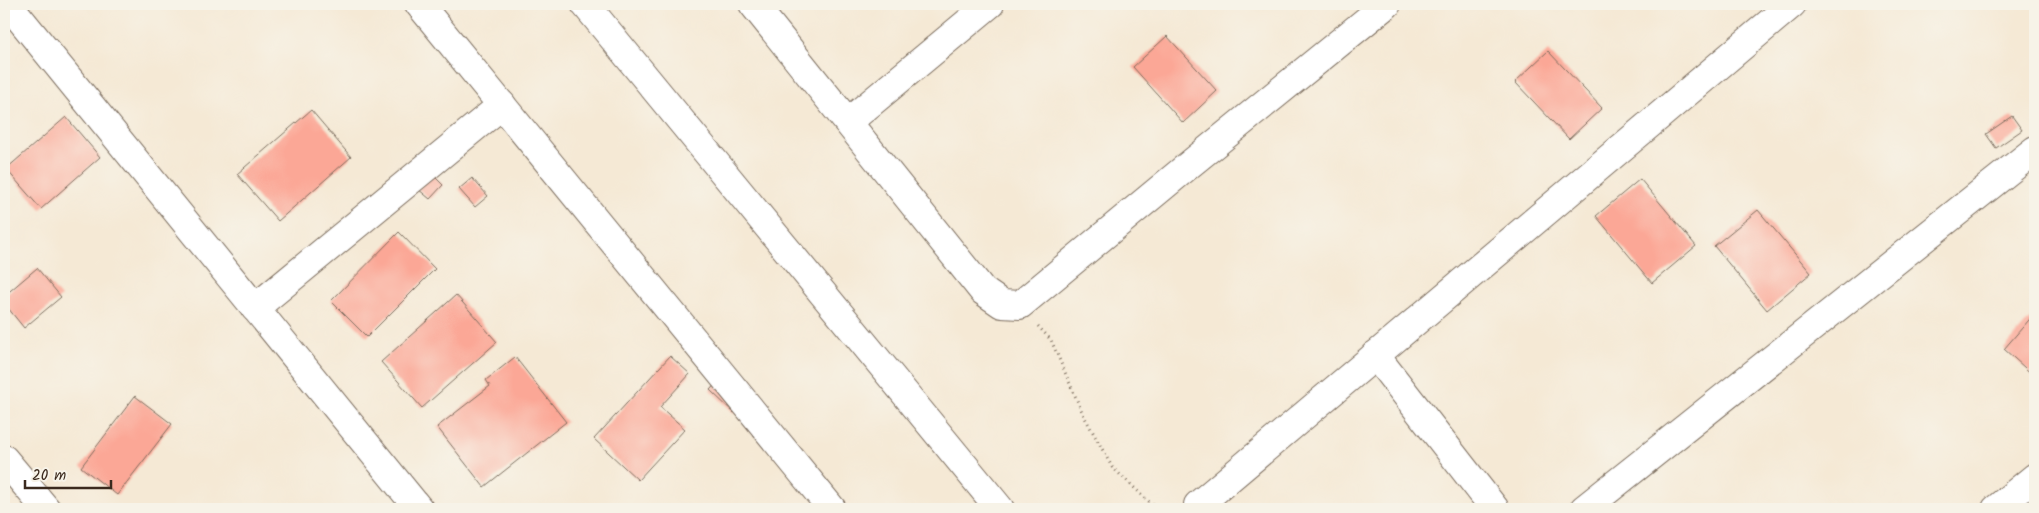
<svg xmlns="http://www.w3.org/2000/svg" width="2039" height="513" viewBox="0 0 2039 513" font-family="Kalam,sans-serif">
  <rect width="100%" height="100%" fill="#f7f3e8"/>
  <filter id="ink" filterUnits="userSpaceOnUse"><feTurbulence type="fractalNoise" baseFrequency=".02" numOctaves="2"/><feDisplacementMap in="SourceGraphic" scale="10" xChannelSelector="R" yChannelSelector="G"/><feConvolveMatrix kernelMatrix="1 2 1 2 8 2 1 2 1" color-interpolation-filters="sRGB"/></filter>
  <filter id="wash" filterUnits="userSpaceOnUse"><feTurbulence type="fractalNoise" baseFrequency=".0096" numOctaves="4" result="noise"/><feDisplacementMap in="SourceGraphic" scale="20" xChannelSelector="R" yChannelSelector="G"/><feGaussianBlur stdDeviation="1.12" result="paint"/><feColorMatrix in="noise" values="0 0 0 0 0 0 0 0 0 0 0 0 0 0 0 0 0 1.4 0 .05"/><feComposite in="paint" operator="in"/></filter>
  <g filter="url(#wash)">
    <rect width="100%" height="100%" fill="#f5e9d5"/>
    <g id="blocks">
      <g fill="#fba796">
        <path d="M1167 36 1217 91 1183 123 1133 67Z"/>
        <path d="M1548 51 1602 108 1569 139 1515 82Z"/>
        <path d="M311 110 351 157 278 221 237 174Z"/>
        <path d="M2012 116 2022 130 1996 148 1986 134Z"/>
        <path d="M66 117 100 157 41 209 6 169Z"/>
        <path d="M4 156 9 160 4 166Z"/>
        <path d="M432 174 443 185 430 199 418 189Z"/>
        <path d="M472 178 488 196 475 207 459 189Z"/>
        <path d="M1640 179 1696 246 1652 283 1596 216Z"/>
        <path d="M1758 210 1811 273 1767 310 1714 246Z"/>
        <path d="M399 232 435 269 367 337 331 301Z"/>
        <path d="M37 268 61 297 24 328 4 303V296Z"/>
        <path d="M456 295 497 342 422 408 381 362Z"/>
        <path d="M2035 313V377L2004 349Z"/>
        <path d="M670 356 690 374 660 407 685 429 638 480 594 439Z"/>
        <path d="M515 357 566 422 484 487 437 427 490 386 486 380Z"/>
        <path d="M720 379 744 401 734 413 710 390Z"/>
        <path d="M135 396 172 424 117 495 81 467Z"/>
        <path d="M796 504 801 509H790Z"/>
      </g>
    </g>
  </g>
  <g filter="url(#ink)">
    <use href="#blocks" fill-opacity="0" stroke="#7c6d5e" stroke-width="1"/>
    <g fill="none" stroke-linecap="round" stroke-linejoin="round">
      <defs>
        <g id="minor">
          <path d="M8 4 419 509"/>
          <path d="M419 4 832 509"/>
          <path d="M585 4 1000 509"/>
          <path d="M753 4 983 291 1002 304 1020 305 1189 165 1387 4"/>
          <path d="M848 122 990 4"/>
          <path d="M255 308 502 105"/>
          <path d="M1375 355 1495 509"/>
          <path d="M4 459 46 509"/>
          <path d="M1198 509V505L1792 4"/>
          <path d="M1584 509 2035 150"/>
          <path d="M1996 509 2035 477"/>
        </g>
      </defs>
      <use href="#minor" stroke="#7c6d5e" stroke-width="30"/>
      <path stroke="#7c6d5e" stroke-width="3" stroke-dasharray="1 4" stroke-linecap="butt" d="M1038 326 1051 340 1083 414 1112 467 1157 509"/>
      <use href="#minor" stroke="#fff" stroke-width="28"/>
    </g>
  </g>
  <rect width="2039" height="513" fill="none" stroke="#f7f3e8" stroke-width="20"/>
  <path d="M25 480v8h86v-8" fill="none" stroke="#3b2a1e" stroke-width="2.5"/>
  <text x="32" y="480" font-size="15" fill="#3b2a1e" stroke="#f7f3e8" stroke-width="4" paint-order="stroke">20 m</text>
</svg>
